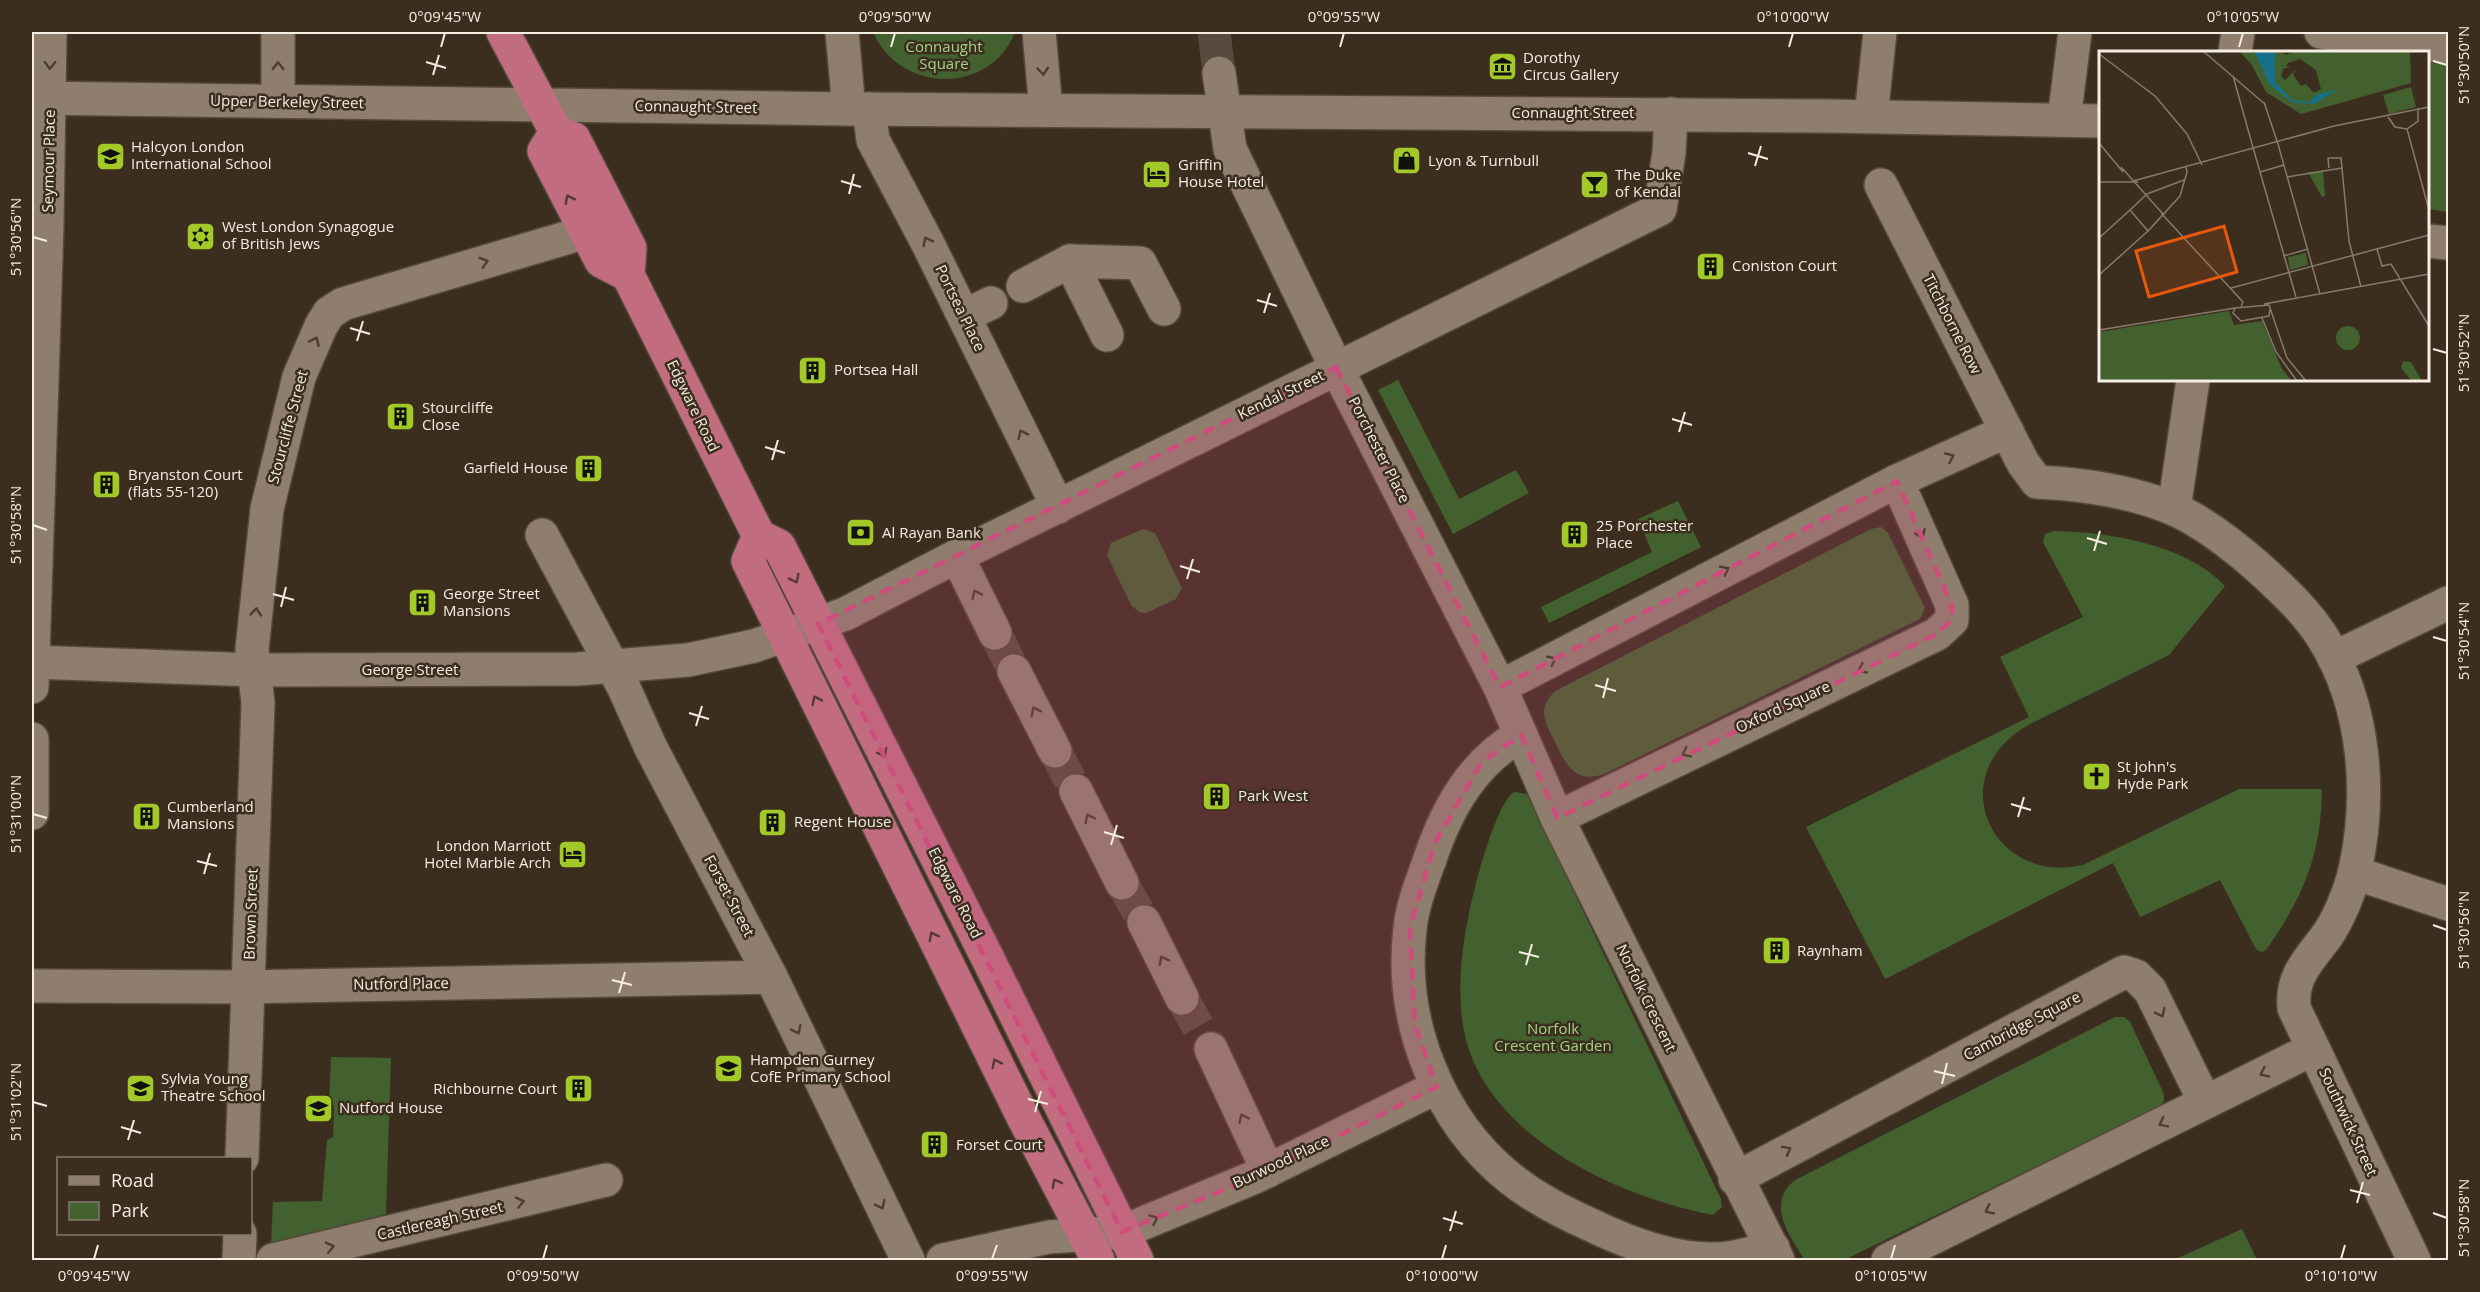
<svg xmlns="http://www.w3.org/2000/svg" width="2480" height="1292" viewBox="0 0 2480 1292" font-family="'Open Sans',sans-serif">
  <rect width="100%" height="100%" fill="#3c2e1f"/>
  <g fill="#43612e">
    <path d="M873 32H1015C990 96 899 93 873 32Z"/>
    <path d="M2428 58 2448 61V212L2428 209Z"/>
    <path d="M1398 380 1459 499 1516 470 1529 493 1453 534 1378 390Z"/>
    <path d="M1678 501 1701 547 1549 623 1541 607 1652 552 1638 519Z"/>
    <path d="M1881 527 1888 533 1925 608 1920 619 1604 774C1573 785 1564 761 1553 738 1549 730 1544 721 1544 711 1545 703 1549 697 1555 691L1871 529Z"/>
    <path d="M1143 529 1155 533 1182 588 1176 599 1146 613 1139 612 1131 605 1107 555 1111 543Z"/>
    <path d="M2054 531C2108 532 2186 544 2225 586L2169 655 2032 723C1940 771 1989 886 2083 865L2239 789H2322C2321 855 2304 896 2266 950L2261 952 2256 949 2220 880 2140 917 2113 863 1885 979 1806 827 2029 717 2000 657 2083 617 2043 542 2045 534Z"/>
    <path d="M1514 792 1527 794 1721 1199 1722 1207 1713 1215C1620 1197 1493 1140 1466 1040 1454 991 1463 935 1475 887 1480 867 1498 802 1514 792Z"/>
    <path d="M2115 1017H2124L2130 1022 2164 1094V1101L2160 1106 1844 1260H1806L1803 1257C1787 1233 1767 1202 1795 1180Z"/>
    <path d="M331 1057 391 1058 386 1214 271 1244 273 1202 322 1201 327 1140 333 1137 334 1106 329 1104Z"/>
    <path d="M2242 1229 2257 1260H2174Z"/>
  </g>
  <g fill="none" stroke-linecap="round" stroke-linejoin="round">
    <g stroke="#584a3c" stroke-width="33" stroke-dasharray="33 16" stroke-linecap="butt">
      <path d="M1214 32 1219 73"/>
      <path d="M995 633 1014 671"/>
      <path d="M1055 751 1076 791"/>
      <path d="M1122 883 1144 922"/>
      <path d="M1182 998 1211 1049"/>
    </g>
    <defs>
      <g id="minor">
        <path d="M278 32V101"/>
        <path d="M842 32 849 109"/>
        <path d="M1039 32 1046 110"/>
        <path d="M2321 32 2448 47"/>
        <path d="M2235 52 2238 32"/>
        <path d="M1219 73 1230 149 1336 367 1500 687 1557 818 1778 1260"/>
        <path d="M32 98 849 109 1827 116 2100 121"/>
        <path d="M869 109 873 140 927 242 1058 507"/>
        <path d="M1871 116 1880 32"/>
        <path d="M2064 120 2075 32"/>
        <path d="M1881 185 2023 463 2037 482C2082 484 2131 491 2174 509 2205 523 2234 546 2259 568 2283 590 2306 611 2323 638 2365 705 2372 794 2355 870 2350 891 2339 919 2326 937 2309 960 2291 976 2294 1008L2414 1260"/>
        <path d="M2428 241 2448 243"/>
        <path d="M1070 261 1107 335"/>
        <path d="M1023 286 1070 261 1140 263 1164 309"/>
        <path d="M964 316 991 303"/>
        <path d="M2174 509 2193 380"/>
        <path d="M542 535 624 688 650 746 771 977 908 1260"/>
        <path d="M957 556 995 633"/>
        <path d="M2334 658 2448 603"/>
        <path d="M32 662 255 670 578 669 688 660 754 646 845 614 957 556 1660 209 1669 153 1671 114"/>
        <path d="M1014 671 1055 751"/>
        <path d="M32 687 47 225 50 32"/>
        <path d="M1500 687 1897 481 2007 431"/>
        <path d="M1521 735C1473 762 1447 808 1430 859 1422 881 1412 906 1410 929 1399 1021 1438 1121 1511 1179 1535 1198 1562 1212 1589 1224 1630 1244 1682 1264 1728 1258 1743 1256 1758 1251 1773 1248"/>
        <path d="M32 739V813"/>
        <path d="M1076 791 1122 883"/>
        <path d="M1557 818 1937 634 1952 620V605L1897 481"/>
        <path d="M2355 873 2448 904"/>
        <path d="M1144 922 1182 998"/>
        <path d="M32 986 247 987 771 977"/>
        <path d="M1211 1049 1268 1171"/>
        <path d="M242 1158 258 703 252 649 267 509 299 377 321 326 329 313 343 304 586 232"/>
        <path d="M1735 1179 2124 972 2136 976 2150 990 2205 1102"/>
        <path d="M239 1260 240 1234"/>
        <path d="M273 1260 606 1180"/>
        <path d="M943 1260 1049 1237 1122 1232 1255 1177 1437 1087"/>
        <path d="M1888 1260 2313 1049"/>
      </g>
      <g id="highway">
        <path d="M503 32 556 132 574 139 630 248 628 275 759 536 779 546 988 959 1137 1260"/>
        <path d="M556 132 544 151 601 261 628 275"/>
        <path d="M759 536 748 561 1022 1115 1098 1260"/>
      </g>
    </defs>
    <use href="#minor" stroke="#55493c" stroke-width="36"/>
    <use href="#highway" stroke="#55493c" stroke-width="36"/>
    <use href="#minor" stroke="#8f7e6d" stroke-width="33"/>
    <use href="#highway" stroke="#c16c7f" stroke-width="33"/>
  </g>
  <defs><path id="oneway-chevron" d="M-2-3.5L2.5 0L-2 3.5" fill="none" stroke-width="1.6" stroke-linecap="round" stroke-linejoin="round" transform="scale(1.5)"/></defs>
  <g stroke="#4d3e2f">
    <use href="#oneway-chevron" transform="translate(50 65) rotate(91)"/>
    <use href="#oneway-chevron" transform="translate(278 66) rotate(-90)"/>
    <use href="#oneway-chevron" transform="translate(1043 71) rotate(85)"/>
    <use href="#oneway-chevron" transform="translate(927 241) rotate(-117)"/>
    <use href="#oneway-chevron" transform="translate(484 262) rotate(-17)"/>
    <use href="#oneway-chevron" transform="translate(315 341) rotate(-66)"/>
    <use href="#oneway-chevron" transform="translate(1022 434) rotate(-116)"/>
    <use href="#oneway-chevron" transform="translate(1950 457) rotate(-24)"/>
    <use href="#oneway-chevron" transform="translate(1921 534) rotate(66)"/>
    <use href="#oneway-chevron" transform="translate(1725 570) rotate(-27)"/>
    <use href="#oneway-chevron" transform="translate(976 594) rotate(-116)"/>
    <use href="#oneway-chevron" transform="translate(256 612) rotate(-85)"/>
    <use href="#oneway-chevron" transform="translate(1552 660) rotate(-27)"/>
    <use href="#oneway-chevron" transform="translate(1862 669) rotate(155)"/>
    <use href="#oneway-chevron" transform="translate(1035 711) rotate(-117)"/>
    <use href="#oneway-chevron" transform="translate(1686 753) rotate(154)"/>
    <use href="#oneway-chevron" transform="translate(1089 818) rotate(-117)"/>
    <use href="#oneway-chevron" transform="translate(1163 960) rotate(-117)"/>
    <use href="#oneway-chevron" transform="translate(2161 1013) rotate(64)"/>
    <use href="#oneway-chevron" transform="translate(797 1030) rotate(64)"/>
    <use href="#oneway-chevron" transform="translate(2264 1073) rotate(154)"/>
    <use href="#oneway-chevron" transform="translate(1243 1118) rotate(-115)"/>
    <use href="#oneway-chevron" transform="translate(2163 1123) rotate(153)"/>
    <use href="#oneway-chevron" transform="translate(1787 1150) rotate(-29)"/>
    <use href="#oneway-chevron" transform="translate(520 1202) rotate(-13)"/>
    <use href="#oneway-chevron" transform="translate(881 1205) rotate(64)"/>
    <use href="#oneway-chevron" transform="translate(1989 1210) rotate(153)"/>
    <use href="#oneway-chevron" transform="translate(1154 1219) rotate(-24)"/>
    <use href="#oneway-chevron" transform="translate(330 1247) rotate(-13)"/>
  </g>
  <g stroke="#573a32">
    <use href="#oneway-chevron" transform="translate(569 199) rotate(-117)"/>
    <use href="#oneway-chevron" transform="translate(795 579) rotate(64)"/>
    <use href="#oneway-chevron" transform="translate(816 700) rotate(-116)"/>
    <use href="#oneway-chevron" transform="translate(883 753) rotate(63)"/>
    <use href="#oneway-chevron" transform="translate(933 936) rotate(-117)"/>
    <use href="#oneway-chevron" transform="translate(996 1063) rotate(-116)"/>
    <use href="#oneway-chevron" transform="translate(1056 1183) rotate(-118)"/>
  </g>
  <path fill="#cf4d7d" fill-opacity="0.2" stroke="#cf4d7d" stroke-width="4.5" stroke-dasharray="12 8" stroke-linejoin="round" d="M1336 367 1500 687 1897 481 1952 605V620L1937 634 1557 818 1521 735 1482 762 1435 843 1410 928 1415 1025 1437 1087 1255 1177 1122 1232 818 624Z"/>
  <path fill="none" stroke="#f5ece2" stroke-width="2" d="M441 47 445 33M891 47 895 33M1340 47 1344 33M1789 47 1793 33M2239 47 2243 33M2433 61 2447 65M426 62 446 68M433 75 439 55M1748 153 1768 159M1755 166 1761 146M841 181 861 187M849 194 854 174M33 237 47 241M1257 300 1277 306M1264 313 1270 293M350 328 370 334M357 341 363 321M2433 349 2447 353M1672 419 1692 425M1679 432 1685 412M765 447 785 453M772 460 778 440M33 525 47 530M2087 538 2107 544M2094 551 2100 531M1180 566 1200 572M1187 579 1193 559M273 594 294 600M281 607 286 587M2433 637 2447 641M1595 685 1616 691M1603 698 1608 678M689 713 709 719M696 726 702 706M2011 804 2031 810M33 814 47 818M2018 817 2024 797M1104 832 1124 838M1111 845 1117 825M197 861 217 866M204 874 210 853M2433 925 2447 930M1519 952 1539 957M1526 965 1532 944M612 980 632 985M619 993 625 972M1934 1071 1955 1076M1942 1084 1947 1063M1028 1099 1048 1104M33 1102 47 1106M1035 1112 1041 1091M121 1127 141 1133M128 1140 134 1120M2350 1190 2370 1195M2357 1203 2363 1182M2433 1213 2447 1218M1443 1218 1463 1224M1450 1231 1456 1211M94 1259 98 1245M543 1259 547 1245M992 1259 997 1245M1442 1259 1446 1245M1891 1259 1895 1245M2341 1259 2345 1245"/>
  <defs>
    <symbol id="museum-square" viewBox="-11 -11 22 22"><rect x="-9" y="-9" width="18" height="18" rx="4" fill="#a2c928" stroke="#3c2e1f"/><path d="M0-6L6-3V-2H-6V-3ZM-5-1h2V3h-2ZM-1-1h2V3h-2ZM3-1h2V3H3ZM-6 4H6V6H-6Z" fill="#111"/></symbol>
    <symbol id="school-square" viewBox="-11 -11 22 22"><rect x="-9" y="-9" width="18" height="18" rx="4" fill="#a2c928" stroke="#3c2e1f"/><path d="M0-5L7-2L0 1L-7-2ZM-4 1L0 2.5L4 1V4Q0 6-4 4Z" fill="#111"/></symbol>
    <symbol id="shop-square" viewBox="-11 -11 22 22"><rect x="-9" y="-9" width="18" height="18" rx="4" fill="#a2c928" stroke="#3c2e1f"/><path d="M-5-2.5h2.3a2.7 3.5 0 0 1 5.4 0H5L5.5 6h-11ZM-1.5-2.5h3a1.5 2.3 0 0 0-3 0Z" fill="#111"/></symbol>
    <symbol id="hotel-square" viewBox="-11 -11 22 22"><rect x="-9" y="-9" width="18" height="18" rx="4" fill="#a2c928" stroke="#3c2e1f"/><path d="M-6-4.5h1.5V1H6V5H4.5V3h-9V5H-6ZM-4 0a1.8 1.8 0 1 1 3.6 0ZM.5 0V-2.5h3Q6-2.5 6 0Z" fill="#111"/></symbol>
    <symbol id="bar-square" viewBox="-11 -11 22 22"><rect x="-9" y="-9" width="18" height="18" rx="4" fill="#a2c928" stroke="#3c2e1f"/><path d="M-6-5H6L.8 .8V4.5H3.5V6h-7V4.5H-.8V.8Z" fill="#111"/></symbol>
    <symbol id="synagogue-square" viewBox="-11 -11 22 22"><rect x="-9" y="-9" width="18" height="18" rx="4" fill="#a2c928" stroke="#3c2e1f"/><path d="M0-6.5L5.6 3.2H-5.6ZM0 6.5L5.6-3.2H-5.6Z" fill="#111"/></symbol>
    <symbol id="building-square" viewBox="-11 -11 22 22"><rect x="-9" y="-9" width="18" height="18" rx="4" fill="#a2c928" stroke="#3c2e1f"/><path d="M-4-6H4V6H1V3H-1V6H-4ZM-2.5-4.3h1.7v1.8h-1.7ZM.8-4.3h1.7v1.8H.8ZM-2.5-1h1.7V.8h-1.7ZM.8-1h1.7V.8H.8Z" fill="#111"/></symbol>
    <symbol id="bank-square" viewBox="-11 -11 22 22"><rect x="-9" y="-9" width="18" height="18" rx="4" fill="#a2c928" stroke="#3c2e1f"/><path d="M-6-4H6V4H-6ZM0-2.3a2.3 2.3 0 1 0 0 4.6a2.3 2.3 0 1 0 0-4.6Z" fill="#111"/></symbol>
    <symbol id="church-square" viewBox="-11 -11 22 22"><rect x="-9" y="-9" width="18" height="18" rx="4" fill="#a2c928" stroke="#3c2e1f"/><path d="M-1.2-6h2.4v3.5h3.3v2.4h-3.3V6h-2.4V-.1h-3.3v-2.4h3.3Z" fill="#111"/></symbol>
    <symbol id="university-square" viewBox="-11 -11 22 22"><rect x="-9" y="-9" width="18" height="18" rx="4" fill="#a2c928" stroke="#3c2e1f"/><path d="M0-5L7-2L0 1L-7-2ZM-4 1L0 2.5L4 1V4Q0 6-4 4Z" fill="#111"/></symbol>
  </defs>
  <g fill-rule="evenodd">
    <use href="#museum-square" x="1486" y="50" width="33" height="33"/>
    <use href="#school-square" x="94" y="140" width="33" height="33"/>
    <use href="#shop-square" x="1390" y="144" width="33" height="33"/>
    <use href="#hotel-square" x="1140" y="158" width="33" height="33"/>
    <use href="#bar-square" x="1578" y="168" width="33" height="33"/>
    <use href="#synagogue-square" x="184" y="220" width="33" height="33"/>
    <use href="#building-square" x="1694" y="250" width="33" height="33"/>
    <use href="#building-square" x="796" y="354" width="33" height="33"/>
    <use href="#building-square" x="384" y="400" width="33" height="33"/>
    <use href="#building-square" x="572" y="452" width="33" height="33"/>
    <use href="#building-square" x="90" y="468" width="33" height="33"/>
    <use href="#bank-square" x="844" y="516" width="33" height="33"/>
    <use href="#building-square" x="1558" y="518" width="33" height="33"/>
    <use href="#building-square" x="406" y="586" width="33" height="33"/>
    <use href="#church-square" x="2080" y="760" width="33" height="33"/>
    <use href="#building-square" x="1200" y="780" width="33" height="33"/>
    <use href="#building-square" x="130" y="800" width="33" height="33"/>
    <use href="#building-square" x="756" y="806" width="33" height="33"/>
    <use href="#hotel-square" x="556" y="838" width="33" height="33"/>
    <use href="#building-square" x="1760" y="934" width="33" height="33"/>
    <use href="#school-square" x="712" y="1052" width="33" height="33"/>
    <use href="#school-square" x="124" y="1072" width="33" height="33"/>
    <use href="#building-square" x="562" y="1072" width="33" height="33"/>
    <use href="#university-square" x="302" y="1092" width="33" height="33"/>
    <use href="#building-square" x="918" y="1128" width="33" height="33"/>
  </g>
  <g text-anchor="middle" stroke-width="5" stroke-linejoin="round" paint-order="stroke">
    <g font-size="15" fill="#a3d383" stroke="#3c2e1f">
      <text x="944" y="52">Connaught<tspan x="944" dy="17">Square</tspan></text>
      <text x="1553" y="1034">Norfolk<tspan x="1553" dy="17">Crescent Garden</tspan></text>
    </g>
    <g font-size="15" fill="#f5ece2" stroke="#3c2e1f" text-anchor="start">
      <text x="1523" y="63">Dorothy<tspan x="1523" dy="17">Circus Gallery</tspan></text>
      <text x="131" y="152">Halcyon London<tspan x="131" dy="17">International School</tspan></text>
      <text x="1428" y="166">Lyon &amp; Turnbull</text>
      <text x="1178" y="170">Griffin<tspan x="1178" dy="17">House Hotel</tspan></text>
      <text x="1615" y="180">The Duke<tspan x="1615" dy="17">of Kendal</tspan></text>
      <text x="222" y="232">West London Synagogue<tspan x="222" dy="17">of British Jews</tspan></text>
      <text x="1732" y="271">Coniston Court</text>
      <text x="834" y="375">Portsea Hall</text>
      <text x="422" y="413">Stourcliffe<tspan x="422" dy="17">Close</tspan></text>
      <text x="568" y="473" text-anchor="end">Garfield House</text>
      <text x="128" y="480">Bryanston Court<tspan x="128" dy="17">(flats 55-120)</tspan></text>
      <text x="1596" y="531">25 Porchester<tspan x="1596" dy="17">Place</tspan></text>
      <text x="882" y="538">Al Rayan Bank</text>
      <text x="443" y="599">George Street<tspan x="443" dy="17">Mansions</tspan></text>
      <text x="2117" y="772">St John's<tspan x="2117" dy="17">Hyde Park</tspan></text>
      <text x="1238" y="801">Park West</text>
      <text x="167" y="812">Cumberland<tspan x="167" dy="17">Mansions</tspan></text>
      <text x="794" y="827">Regent House</text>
      <text x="551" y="851" text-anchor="end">London Marriott<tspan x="551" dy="17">Hotel Marble Arch</tspan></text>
      <text x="1797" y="956">Raynham</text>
      <text x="750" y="1065">Hampden Gurney<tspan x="750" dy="17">CofE Primary School</tspan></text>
      <text x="161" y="1084">Sylvia Young<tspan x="161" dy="17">Theatre School</tspan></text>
      <text x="557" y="1094" text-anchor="end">Richbourne Court</text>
      <text x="339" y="1113">Nutford House</text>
      <text x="956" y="1150">Forset Court</text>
    </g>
    <g font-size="15" fill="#f5ece2" stroke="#3c2e1f">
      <text transform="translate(287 102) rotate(1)" y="5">Upper Berkeley Street</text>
      <text transform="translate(696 107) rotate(1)" y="5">Connaught Street</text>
      <text x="1573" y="118">Connaught Street</text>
      <text transform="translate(49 161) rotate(-89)" y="5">Seymour Place</text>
      <text transform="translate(960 308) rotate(64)" y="5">Portsea Place</text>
      <text transform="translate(1952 324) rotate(63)" y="5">Titchborne Row</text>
      <text transform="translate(1281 395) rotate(-26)" y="5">Kendal Street</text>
      <text transform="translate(693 406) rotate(64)" y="5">Edgware Road</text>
      <text transform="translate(288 427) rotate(-75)" y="5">Stourcliffe Street</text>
      <text transform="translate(1379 450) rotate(63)" y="5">Porchester Place</text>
      <text x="410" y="675">George Street</text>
      <text transform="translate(1783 707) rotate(-25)" y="5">Oxford Square</text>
      <text transform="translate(955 893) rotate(63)" y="5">Edgware Road</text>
      <text transform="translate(729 896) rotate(62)" y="5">Forset Street</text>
      <text transform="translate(251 914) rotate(-88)" y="5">Brown Street</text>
      <text transform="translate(401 984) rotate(-1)" y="5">Nutford Place</text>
      <text transform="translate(1646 998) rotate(64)" y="5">Norfolk Crescent</text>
      <text transform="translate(2022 1026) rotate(-28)" y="5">Cambridge Square</text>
      <text transform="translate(2348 1122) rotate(65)" y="5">Southwick Street</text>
      <text transform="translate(1281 1162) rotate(-25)" y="5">Burwood Place</text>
      <text transform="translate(440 1221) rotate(-13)" y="5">Castlereagh Street</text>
    </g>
  </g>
  <g transform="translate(2099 51)">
    <rect width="330" height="330" fill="#3c2e1f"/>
    <path d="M140 0H180L187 4 197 0H311L312 32 202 63 167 41 153 14ZM201 8 217 19 222 38 215 42 207 33 202 35 194 23 197 18 186 29 182 25 184 18 191 16 187 15 189 12ZM312 36 317 56 290 63 284 44ZM224 120 226 145 223 146 209 121ZM207 202 209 214 191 219 189 206ZM130 260 135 274 163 270 183 318 193 330H0V281ZM237 287a12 12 0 1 1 24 0a12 12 0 1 1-24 0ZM304 310 312 311 323 330H313L302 317Z" fill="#43612e" fill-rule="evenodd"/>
    <path d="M155 0H176V31L193 49 211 51 217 44 239 38 215 53 193 51 171 34Z" fill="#16708a"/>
    <path fill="none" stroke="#867a6d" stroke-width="1.5" d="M104 0 167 54M0 3 56 45 88 83 103 114M134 25 155 100M165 51 179 93M289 66 296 76 308 78 319 70V57M308 78 330 159M0 92 24 121M179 93 221 243M155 100 197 246M22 116 65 164M230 117 229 107H242L250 190 262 236M161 121 185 114M188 126 243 117M85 129 48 143 31 159 49 180 81 145 88 121 87 116M34 130 235 75 330 56M0 131H39M62 162 144 251 142 256M0 187 31 159M278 198 283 215 292 213 330 275M184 205 209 198M0 224 49 180M132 237 330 184M165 253 330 223M171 258 170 265 142 270 134 262 136 257 170 254 188 307 207 330M163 267 177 301 198 330M0 279 136 257"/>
    <path fill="#e8590c" fill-opacity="0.15" stroke="#e8590c" stroke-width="3" d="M125 175 138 221 50 246 37 200Z"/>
    <rect width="330" height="330" fill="none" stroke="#f5ece2" stroke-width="3"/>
  </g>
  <rect width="2480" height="1292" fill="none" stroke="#3c2e1f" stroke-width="66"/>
  <rect x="57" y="1157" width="195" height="78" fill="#3c2e1f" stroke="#867a6d" stroke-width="1.5"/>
  <rect x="69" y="1176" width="30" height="9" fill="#8f7e6d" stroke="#867a6d" stroke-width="1.5"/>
  <text x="111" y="1187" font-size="18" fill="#f5ece2">Road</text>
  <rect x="69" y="1202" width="30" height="18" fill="#43612e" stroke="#867a6d" stroke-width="1.5"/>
  <text x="111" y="1217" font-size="18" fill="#f5ece2">Park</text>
  <rect x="33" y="33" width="2414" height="1226" fill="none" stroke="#f5ece2" stroke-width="2"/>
  <g font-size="15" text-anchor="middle" fill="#f5ece2">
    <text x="445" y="22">0°09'45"W</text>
    <text x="895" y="22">0°09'50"W</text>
    <text x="1344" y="22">0°09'55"W</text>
    <text x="1793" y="22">0°10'00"W</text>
    <text x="2243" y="22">0°10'05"W</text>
    <text transform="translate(2464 65) rotate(-90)" y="5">51°30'50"N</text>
    <text transform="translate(16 237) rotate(-90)" y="5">51°30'56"N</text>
    <text transform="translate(2464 353) rotate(-90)" y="5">51°30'52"N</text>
    <text transform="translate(16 525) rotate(-90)" y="5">51°30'58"N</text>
    <text transform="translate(2464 641) rotate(-90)" y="5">51°30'54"N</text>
    <text transform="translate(16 814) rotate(-90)" y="5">51°31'00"N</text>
    <text transform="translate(2464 930) rotate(-90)" y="5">51°30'56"N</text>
    <text transform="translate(16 1102) rotate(-90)" y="5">51°31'02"N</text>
    <text transform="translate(2464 1218) rotate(-90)" y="5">51°30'58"N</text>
    <text x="94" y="1281">0°09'45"W</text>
    <text x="543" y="1281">0°09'50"W</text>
    <text x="992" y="1281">0°09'55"W</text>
    <text x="1442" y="1281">0°10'00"W</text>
    <text x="1891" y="1281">0°10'05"W</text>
    <text x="2341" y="1281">0°10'10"W</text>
  </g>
</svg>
